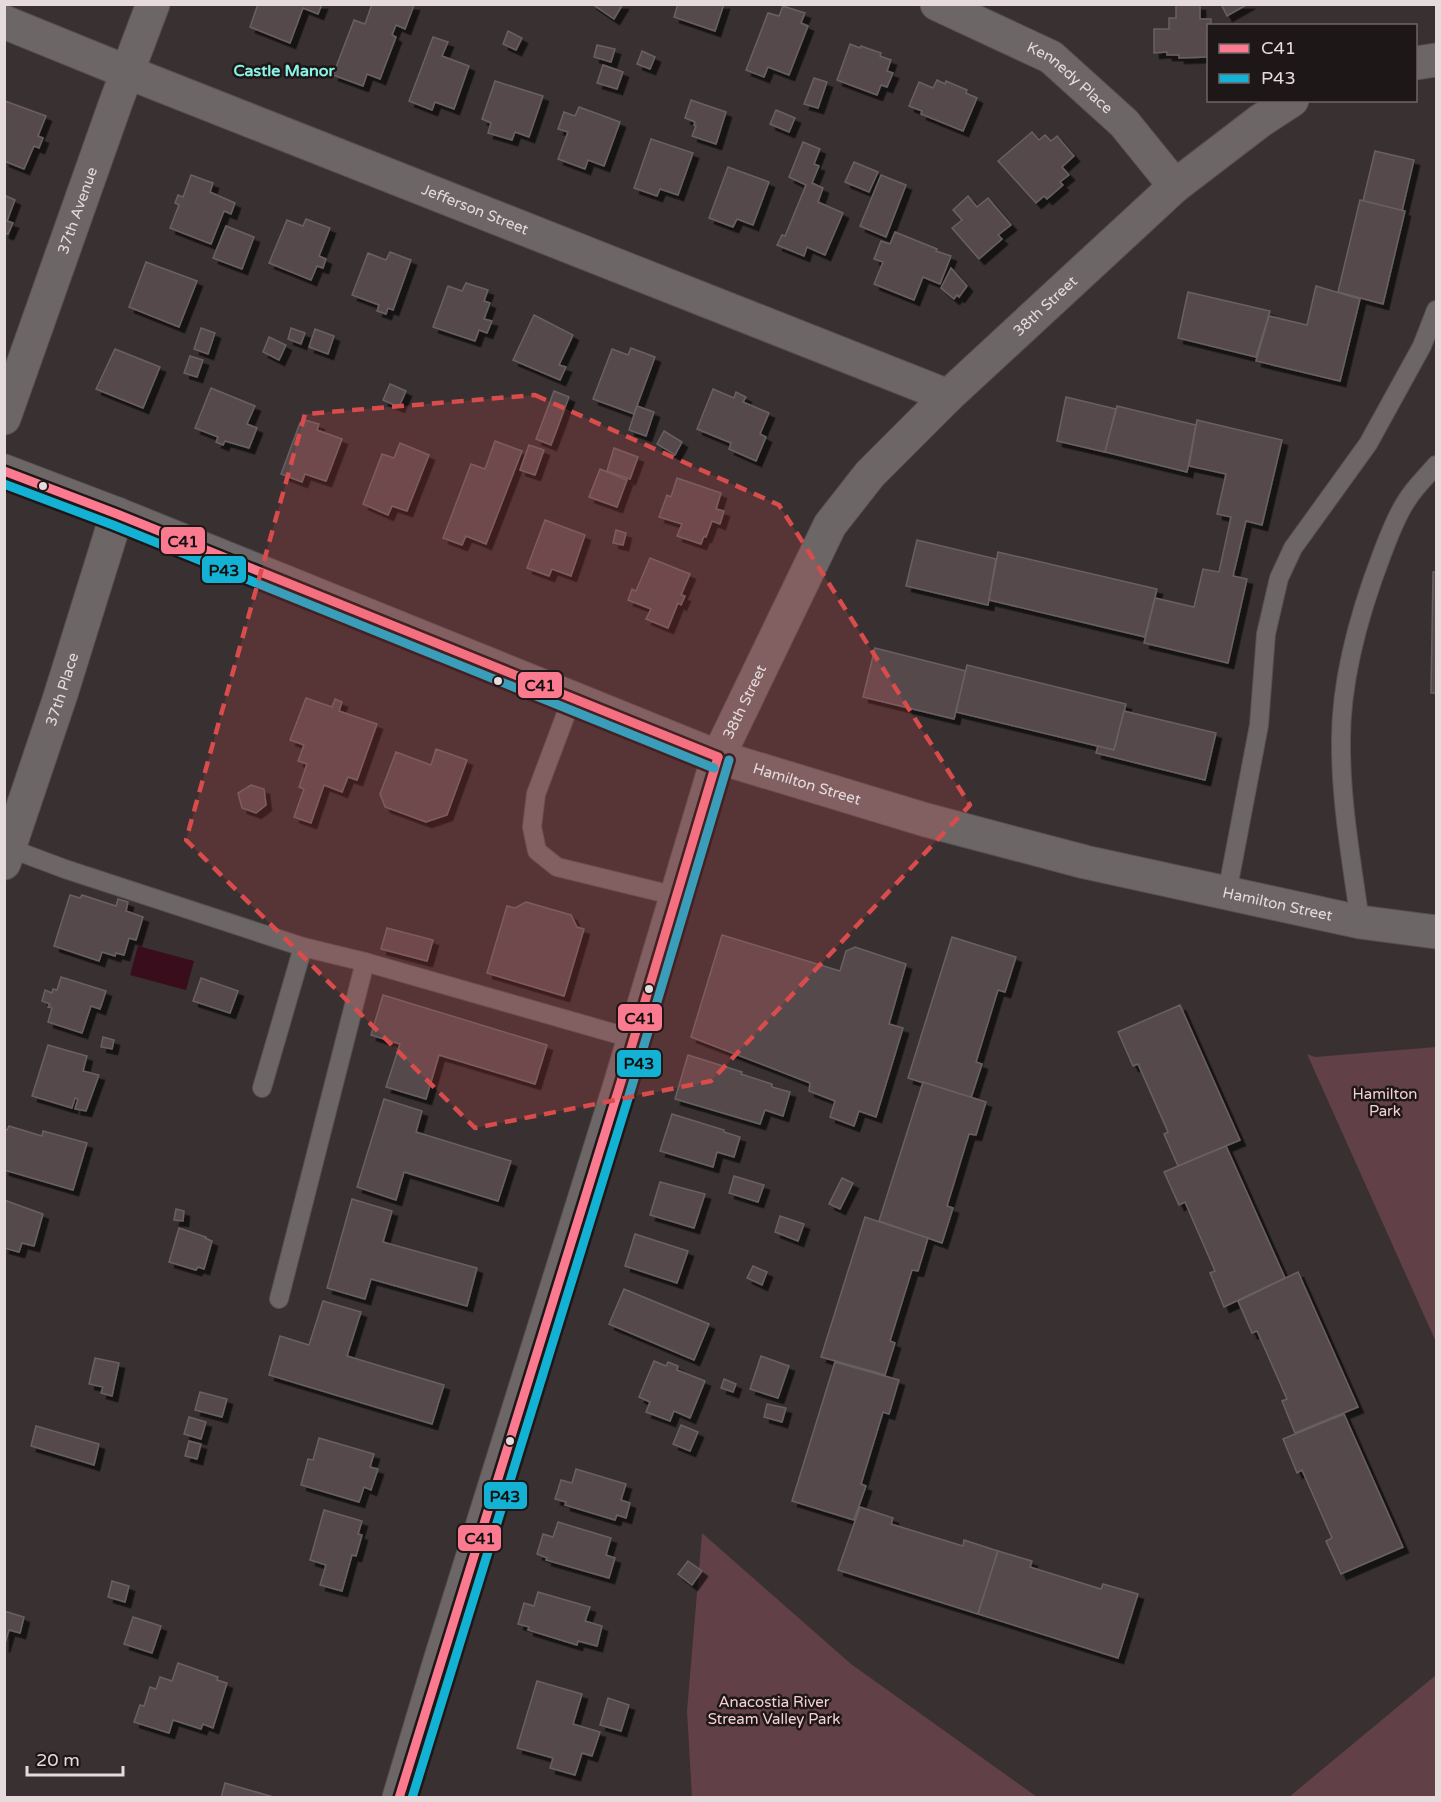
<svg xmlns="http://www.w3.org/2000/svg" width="1441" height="1802" viewBox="0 0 1441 1802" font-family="'Varela Round',sans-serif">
  <defs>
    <filter id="shadow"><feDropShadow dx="5.5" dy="5.5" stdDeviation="0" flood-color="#0009"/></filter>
  </defs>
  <rect width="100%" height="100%" fill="#383031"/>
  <g fill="#614047">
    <path d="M1436 1047V1342L1307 1054 1315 1057Z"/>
    <path d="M702 1533 851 1664 1037 1797 692 1798 687 1711Z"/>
    <path d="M1436 1675V1797H1289Z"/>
  </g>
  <path fill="#390d1b" d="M138 946 194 961 186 990 130 975Z"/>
  <g fill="#574a4c" stroke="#686062" stroke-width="1.5" filter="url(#shadow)">
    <path d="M258 4H322L318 14 303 8 290 43 250 27Z"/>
    <path d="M372 4 414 5 405 29 396 25 392 35 396 37 380 79 367 74 363 86 333 75 354 20 365 24Z"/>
    <path d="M592 4H623L614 19Z"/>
    <path d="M678 4H724L715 31 674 17Z"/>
    <path d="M1221 4H1248L1227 16Z"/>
    <path d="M1176 5H1200V19H1211V26H1208V57L1179 58V55H1167V52L1154 53V29H1169V18H1176Z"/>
    <path d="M783 6 805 13 801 23 808 26 789 75 768 67 764 77 746 70 768 13 779 16Z"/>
    <path d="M508 31 522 38 516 50 503 44Z"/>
    <path d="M433 37 448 42 442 56 469 66 454 109 435 102 432 110 409 101Z"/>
    <path d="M850 44 860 48 861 46 881 53 880 56 891 60 887 71 893 73 887 87 881 85 877 95 837 80Z"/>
    <path d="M597 45 615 49 611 62 594 57Z"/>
    <path d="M642 51 655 57 650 69 637 64Z"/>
    <path d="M603 65 623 72 617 89 597 83Z"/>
    <path d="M814 78 827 82 818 108 804 104Z"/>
    <path d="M937 80 945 84 946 81 967 90 966 93 977 98 963 131 921 114 922 111 909 106 919 82 933 88Z"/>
    <path d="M495 81 543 96 529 137 515 132 512 140 488 133 491 123 482 119Z"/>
    <path d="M691 100 726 112 716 144 692 136 696 126 694 125 695 122 685 118Z"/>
    <path d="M5 101 46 116 38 136 43 138 39 148 34 146 24 169 4 161Z"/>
    <path d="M579 107 620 122 604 166 588 160 585 169 558 159 568 132 558 129 564 112 575 116Z"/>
    <path d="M776 110 795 118 789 132 770 124Z"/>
    <path d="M1032 132 1039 140 1045 135 1051 141 1057 136 1074 156 1062 167 1069 175 1060 182 1063 185 1047 199 1044 196 1036 203 998 161Z"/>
    <path d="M651 139 693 153 678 195 660 189 657 196 634 188Z"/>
    <path d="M803 142 820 149 814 164 819 166 812 183 823 188 818 202 843 213 825 255 807 247 804 256 777 245 782 235 785 236 806 185 789 177Z"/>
    <path d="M1375 151 1414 160 1402 211 1363 201Z"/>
    <path d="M854 162 878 172 869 192 845 182Z"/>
    <path d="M728 167 769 182 753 225 737 219 733 227 709 218Z"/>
    <path d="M191 175 213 183 210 192 235 203 231 214 224 211 211 244 170 228 179 205 175 203 178 195 183 197Z"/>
    <path d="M881 175 906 185 886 237 860 226Z"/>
    <path d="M4 195 15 200 7 221 13 223 8 234 4 233Z"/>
    <path d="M968 196 977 207 988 198 1011 225 998 235 1002 239 979 259 952 228 962 220 953 210Z"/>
    <path d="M1360 200 1405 211 1383 304 1338 292Z"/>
    <path d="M306 219 330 228 319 256 326 259 323 268 317 266 311 280 269 263 287 220 303 226Z"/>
    <path d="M226 226 254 237 242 269 213 258Z"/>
    <path d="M895 232 937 249 936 251 951 256 940 284 923 277 914 300 874 284 883 262 874 259 881 241 890 244Z"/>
    <path d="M390 252 411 260 393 310 388 308 386 314 377 311 379 305 352 295 368 253 386 260Z"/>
    <path d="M146 262 197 281 179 327 129 307Z"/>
    <path d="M951 268 967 286 959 297 957 295 954 299 941 288Z"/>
    <path d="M466 283 488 290 484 301 490 303 484 319 492 321 487 333 479 330 475 341 433 327 448 286 462 291Z"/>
    <path d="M1316 286 1360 299 1340 381 1256 361 1269 316 1307 325Z"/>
    <path d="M1188 292 1270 311 1256 357 1178 338Z"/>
    <path d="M534 315 573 335 559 365 566 367 560 380 513 360Z"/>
    <path d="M201 328 215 333 208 354 194 349Z"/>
    <path d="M291 328 305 333 301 344 288 339Z"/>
    <path d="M315 329 334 336 328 354 309 347Z"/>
    <path d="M269 337 286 345 279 360 263 352Z"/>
    <path d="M631 348 655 357 634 414 593 399 612 349 628 355Z"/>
    <path d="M115 349 160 367 143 408 96 389Z"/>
    <path d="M190 356 203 360 197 377 184 373Z"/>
    <path d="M390 384 406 391 399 407 383 400Z"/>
    <path d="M211 388 255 406 247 424 257 428 249 448 225 441 223 445 216 442 218 437 195 428Z"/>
    <path d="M713 389 734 398 736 392 746 397 743 402 769 413 760 434 766 437 756 461 729 449 731 443 697 429Z"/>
    <path d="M554 391 569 397 551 445 536 439Z"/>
    <path d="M1066 397 1116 409 1105 452 1057 441Z"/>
    <path d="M637 406 654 412 646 436 629 430Z"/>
    <path d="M1117 406 1196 425 1187 472 1105 452Z"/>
    <path d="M305 420 319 424 317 430 342 439 326 481 305 474 302 482 281 474 300 423 303 425Z"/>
    <path d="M1197 420 1282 440 1262 525 1246 521 1233 576 1247 579 1228 663 1144 643 1155 598 1194 607 1203 569 1219 572 1231 517 1217 514 1226 474 1189 466Z"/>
    <path d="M664 431 682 442 675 455 657 444Z"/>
    <path d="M495 441 522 451 486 544 466 536 462 545 443 538 471 464 485 469Z"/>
    <path d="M400 443 429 455 407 511 392 506 388 515 363 504 382 454 394 458Z"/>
    <path d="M529 445 544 450 535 475 520 470Z"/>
    <path d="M614 448 638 457 630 479 607 471Z"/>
    <path d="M600 469 627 480 617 507 589 497Z"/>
    <path d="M677 478 721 493 716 509 724 511 720 524 712 521 706 537 704 536 701 544 677 536 682 524 659 517 667 495 671 497Z"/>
    <path d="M545 520 585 535 571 576 552 569 549 576 527 568Z"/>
    <path d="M616 530 626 533 623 545 613 543Z"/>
    <path d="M917 540 996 559 988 605 906 586Z"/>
    <path d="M998 552 1157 589 1145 637 989 600Z"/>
    <path d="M650 558 690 574 681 595 685 596 681 605 678 603 668 628 646 619 651 609 628 600 632 589 636 591Z"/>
    <path d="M1433 572H1436V693H1431Z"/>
    <path d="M875 648 966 671 954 719 863 697Z"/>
    <path d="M967 665 1126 704 1114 750 956 712Z"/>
    <path d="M306 698 332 707 335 699 342 702 339 711 377 724 357 780 348 777 342 792 324 785 311 823 294 817 304 789 299 787 307 764 298 761 304 745 290 740Z"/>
    <path d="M1124 711 1216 733 1205 780 1096 753 1098 746 1114 750Z"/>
    <path d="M436 749 467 760 447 815 426 822 385 807 380 794 396 752 431 765Z"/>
    <path d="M251 785 264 789 266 805 256 813 242 808 238 793Z"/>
    <path d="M70 895 80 898 82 895 116 906 118 899 128 902 126 911 143 917 136 940 129 938 124 955 116 953 115 956 102 952 99 961 54 946Z"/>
    <path d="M526 902 571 915 577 927 584 929 564 996 487 973 507 906 515 908Z"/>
    <path d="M387 928 433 940 427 961 381 949Z"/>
    <path d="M722 935 840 971 846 951 855 947 906 964 889 1024 903 1028 876 1117 859 1111 854 1126 830 1117 835 1101 809 1091 810 1083 691 1037Z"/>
    <path d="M952 937 1016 957 1005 992 998 990 976 1062 982 1064 971 1098 908 1078Z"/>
    <path d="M61 977 106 991 100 1009 91 1006 82 1033 48 1022 52 1008 48 1007 50 1004 42 1001 45 990 52 993 53 989 57 990Z"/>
    <path d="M201 978 238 991 230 1013 193 1001Z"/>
    <path d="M383 995 547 1045 535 1084 439 1055 426 1099 386 1087 400 1044 371 1035Z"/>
    <path d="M1180 1005 1240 1140 1178 1166 1164 1134 1168 1132 1138 1064 1133 1066 1118 1032Z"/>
    <path d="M103 1037 114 1040 112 1049 101 1047Z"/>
    <path d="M48 1045 87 1056 83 1071 99 1075 86 1111 75 1109 78 1099 75 1098 72 1108 32 1096Z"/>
    <path d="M688 1055 742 1072 741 1074 772 1084V1087L790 1092 783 1116 765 1110 760 1124 675 1099Z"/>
    <path d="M923 1082 986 1102 976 1135 969 1134 947 1206 953 1208 942 1243 879 1221Z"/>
    <path d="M384 1099 422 1111 416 1132 511 1161 498 1201 404 1172 396 1200 357 1187Z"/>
    <path d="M672 1114 724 1130V1132L740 1137 734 1157 717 1152 713 1167 660 1151Z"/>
    <path d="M9 1126 42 1136 43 1131 87 1143 73 1190 4 1170V1129L7 1130Z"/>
    <path d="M1226 1146 1285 1278 1224 1307 1210 1273 1215 1271 1185 1202 1179 1205 1164 1172Z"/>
    <path d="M734 1176 764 1185 758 1202 729 1193Z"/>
    <path d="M842 1178 853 1183 840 1209 829 1204Z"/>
    <path d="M660 1182 705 1194 694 1228 650 1215Z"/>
    <path d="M352 1199 392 1211 383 1242 477 1268 467 1306 371 1279 365 1299 327 1288Z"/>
    <path d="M4 1200 43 1214 34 1246 22 1243 19 1252 4 1248Z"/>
    <path d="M176 1209 184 1211 183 1221 174 1220Z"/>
    <path d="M780 1216 804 1224 798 1241 775 1232Z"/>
    <path d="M865 1217 928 1238 918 1271 912 1270 890 1341 895 1343 885 1375 821 1357Z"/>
    <path d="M179 1228 206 1237 205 1238 212 1241 204 1269 198 1267 196 1270 169 1262Z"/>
    <path d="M635 1234 688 1251 677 1283 625 1266Z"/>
    <path d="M753 1266 767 1272 762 1285 747 1278Z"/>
    <path d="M1298 1272 1358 1407 1295 1433 1282 1401 1287 1399 1257 1331 1252 1333 1238 1301Z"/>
    <path d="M624 1289 709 1324 694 1360 609 1324Z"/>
    <path d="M323 1301 361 1312 347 1356 444 1385 432 1424 269 1375 280 1336 309 1345Z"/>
    <path d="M761 1356 789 1366 778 1398 750 1389Z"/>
    <path d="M95 1358 119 1363 112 1396 101 1393 103 1387 89 1384Z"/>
    <path d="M654 1361 666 1366 668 1362 678 1366 677 1370 705 1381 690 1418 674 1411 670 1421 646 1412 650 1402 639 1397Z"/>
    <path d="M835 1362 899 1380 889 1414 883 1412 861 1484 866 1486 854 1520 792 1501Z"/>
    <path d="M724 1379 736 1384 733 1392 721 1388Z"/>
    <path d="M200 1392 227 1399 222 1417 195 1410Z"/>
    <path d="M767 1404 786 1408 782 1422 764 1417Z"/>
    <path d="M1344 1414 1403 1547 1341 1574 1326 1541 1332 1538 1302 1470 1297 1473 1283 1439Z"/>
    <path d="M189 1417 206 1422 201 1439 184 1434Z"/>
    <path d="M681 1425 698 1432 690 1451 673 1444Z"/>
    <path d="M36 1426 99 1444 94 1465 31 1446Z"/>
    <path d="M319 1438 374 1454 370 1467 378 1469 371 1490 364 1487 359 1502 301 1485 308 1459 313 1460Z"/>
    <path d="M189 1441 201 1444 197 1459 185 1456Z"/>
    <path d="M576 1469 626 1484 621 1500 630 1503 626 1518 617 1515 615 1520 565 1505 566 1502 555 1499 561 1480 572 1483Z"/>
    <path d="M860 1507 893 1518 891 1524 963 1546 964 1540 998 1551 978 1614 838 1570Z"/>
    <path d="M324 1510 362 1521 358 1534 362 1535 356 1556 352 1555 342 1591 320 1585 326 1565 310 1560Z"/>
    <path d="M558 1522 611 1538 606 1555 615 1558 609 1578 546 1560 547 1558 537 1554 543 1534 553 1537Z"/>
    <path d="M998 1551 1032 1561 1030 1567 1101 1589 1103 1584 1138 1594 1118 1658 978 1614Z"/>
    <path d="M688 1561 702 1571 692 1585 678 1574Z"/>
    <path d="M112 1581 129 1586 125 1602 108 1597Z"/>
    <path d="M538 1592 590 1607 585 1621 602 1626 597 1646 578 1641 577 1645 528 1630 529 1627 518 1624 524 1603 534 1606Z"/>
    <path d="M4 1611 24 1617 20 1633 9 1630 4 1647Z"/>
    <path d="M133 1617 161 1626 152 1653 124 1644Z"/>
    <path d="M178 1663 218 1677 217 1680 227 1683 213 1728 203 1724 201 1729 173 1720 169 1733 134 1722 140 1705 144 1706 150 1687 156 1689 160 1677 172 1681Z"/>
    <path d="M537 1681 582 1694 573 1724 600 1732 592 1756 582 1753 575 1775 550 1768 553 1758 517 1748Z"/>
    <path d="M608 1698 629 1705 621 1731 600 1725Z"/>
    <path d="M225 1783 277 1798H221Z"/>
  </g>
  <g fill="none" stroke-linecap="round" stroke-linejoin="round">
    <defs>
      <g id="lane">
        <path d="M572 698 536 794 532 827 537 851 557 867 676 896"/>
        <path d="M9 848 65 869 303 947 262 1088"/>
        <path d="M1227 893 1259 725 1266 634 1279 578 1293 548 1368 444 1422 346 1436 310"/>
        <path d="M1360 922C1352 864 1341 804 1341 745 1340 680 1359 614 1382 554 1389 536 1396 516 1407 500 1415 487 1427 476 1436 465"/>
        <path d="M303 947 365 962 634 1039"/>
        <path d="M279 1299 365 962"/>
      </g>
      <g id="street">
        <path id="s1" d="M937 4 1051 57 1124 123 1175 186"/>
        <path id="s2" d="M4 22 127 72 948 396"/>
        <path id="s3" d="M4 418 116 102 153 4"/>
        <path id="s4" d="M4 863 60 697 117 514"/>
      </g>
      <g id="secondary">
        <path d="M1416 63 1436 60"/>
        <path id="s5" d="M4 471 117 514 718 757 926 820 1085 862 1360 922 1436 932"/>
        <path id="s6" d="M399 1798 440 1661 620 1085 718 757 830 525 870 474 948 396 1175 186 1260 121 1292 100"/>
      </g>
    </defs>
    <use href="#lane" stroke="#574f50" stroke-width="20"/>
    <use href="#street" stroke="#574f50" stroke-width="35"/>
    <use href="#secondary" stroke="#574f50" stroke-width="35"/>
    <use href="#lane" stroke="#6d6667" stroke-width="18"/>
    <use href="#street" stroke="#6d6667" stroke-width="33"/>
    <use href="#secondary" stroke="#6d6667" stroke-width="33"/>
    <defs>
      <g id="bus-1">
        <path d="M4 471 117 514 718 757"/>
        <path d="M399 1798 620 1085 718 757"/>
      </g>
      <g id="bus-2">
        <path d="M4 484 113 525 714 768"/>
        <path d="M412 1798 631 1089 729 760"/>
      </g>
    </defs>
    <use href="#bus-1" stroke="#1e1718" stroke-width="14"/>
    <use href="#bus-2" stroke="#1e1718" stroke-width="14"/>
    <use href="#bus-1" stroke="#fc7a8f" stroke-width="9"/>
    <use href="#bus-2" stroke="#13b2d5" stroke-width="9"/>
  </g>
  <path fill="#d94c4c" fill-opacity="0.2" stroke="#d94c4c" stroke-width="4.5" stroke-dasharray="12 8" stroke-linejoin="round" d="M535 395 779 505 970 805 711 1081 475 1128 186 840 305 414Z"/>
  <g fill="#e5dadc" stroke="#1e1718" stroke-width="2">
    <circle cx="43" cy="486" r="5"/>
    <circle cx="498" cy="681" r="5"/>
    <circle cx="649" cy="989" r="5"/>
    <circle cx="510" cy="1441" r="5"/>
  </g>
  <g text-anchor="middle" stroke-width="5" stroke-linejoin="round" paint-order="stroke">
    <g font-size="15" fill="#e5dadc" stroke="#1e1718">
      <text dy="5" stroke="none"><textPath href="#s1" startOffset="153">Kennedy Place</textPath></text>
      <text dy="5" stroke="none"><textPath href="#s2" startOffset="507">Jefferson Street</textPath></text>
      <text dy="5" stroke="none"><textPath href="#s3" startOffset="220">37th Avenue</textPath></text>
      <text dy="5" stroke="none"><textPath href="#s6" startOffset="1654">38th Street</textPath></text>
      <text dy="5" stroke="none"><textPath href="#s4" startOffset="183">37th Place</textPath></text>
      <text dy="5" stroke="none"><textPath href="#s6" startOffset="1150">38th Street</textPath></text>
      <text dy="5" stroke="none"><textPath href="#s5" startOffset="862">Hamilton Street</textPath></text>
      <text dy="5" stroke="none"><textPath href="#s5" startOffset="1348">Hamilton Street</textPath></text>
    </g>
    <g font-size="15" fill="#f5d0d7" stroke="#1e1718">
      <text x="1385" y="1099">Hamilton<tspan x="1385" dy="17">Park</tspan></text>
      <text x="774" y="1707">Anacostia River<tspan x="774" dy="17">Stream Valley Park</tspan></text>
    </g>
    <g font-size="16" font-weight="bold" fill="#8bf4e7" stroke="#1e1718">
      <text x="284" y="76">Castle Manor</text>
    </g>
  </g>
  <g stroke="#1e1718" stroke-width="2">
    <rect x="160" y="526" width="46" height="29" rx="6" fill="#fc7a8f"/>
    <rect x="201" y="555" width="46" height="29" rx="6" fill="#13b2d5"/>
    <rect x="517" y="671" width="46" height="28" rx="6" fill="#fc7a8f"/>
    <rect x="617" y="1003" width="46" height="29" rx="6" fill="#fc7a8f"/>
    <rect x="616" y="1049" width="46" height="29" rx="6" fill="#13b2d5"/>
    <rect x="483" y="1481" width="45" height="29" rx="6" fill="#13b2d5"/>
    <rect x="457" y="1524" width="45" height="28" rx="6" fill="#fc7a8f"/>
  </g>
  <g font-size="16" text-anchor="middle" font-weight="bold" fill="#111">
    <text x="183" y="547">C41</text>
    <text x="224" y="576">P43</text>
    <text x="540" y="691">C41</text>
    <text x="640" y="1024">C41</text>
    <text x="639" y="1069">P43</text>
    <text x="505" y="1502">P43</text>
    <text x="480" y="1544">C41</text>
  </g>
  <rect width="1441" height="1802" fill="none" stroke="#e5dadc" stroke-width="12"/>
  <rect x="1207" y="24" width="210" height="78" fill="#1e1718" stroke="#6e6566" stroke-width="1.5"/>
  <rect x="1219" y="44" width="30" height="9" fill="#fc7a8f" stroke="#6e6566" stroke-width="1.5"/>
  <text x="1261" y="54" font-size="18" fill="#e5dadc">C41</text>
  <rect x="1219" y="74" width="30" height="9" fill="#13b2d5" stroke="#6e6566" stroke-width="1.5"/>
  <text x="1261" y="84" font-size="18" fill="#e5dadc">P43</text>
  <path d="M27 1766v9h96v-9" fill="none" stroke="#e5dadc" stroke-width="3"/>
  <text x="36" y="1766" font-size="18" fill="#e5dadc" stroke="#1e1718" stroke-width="4.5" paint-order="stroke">20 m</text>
</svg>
